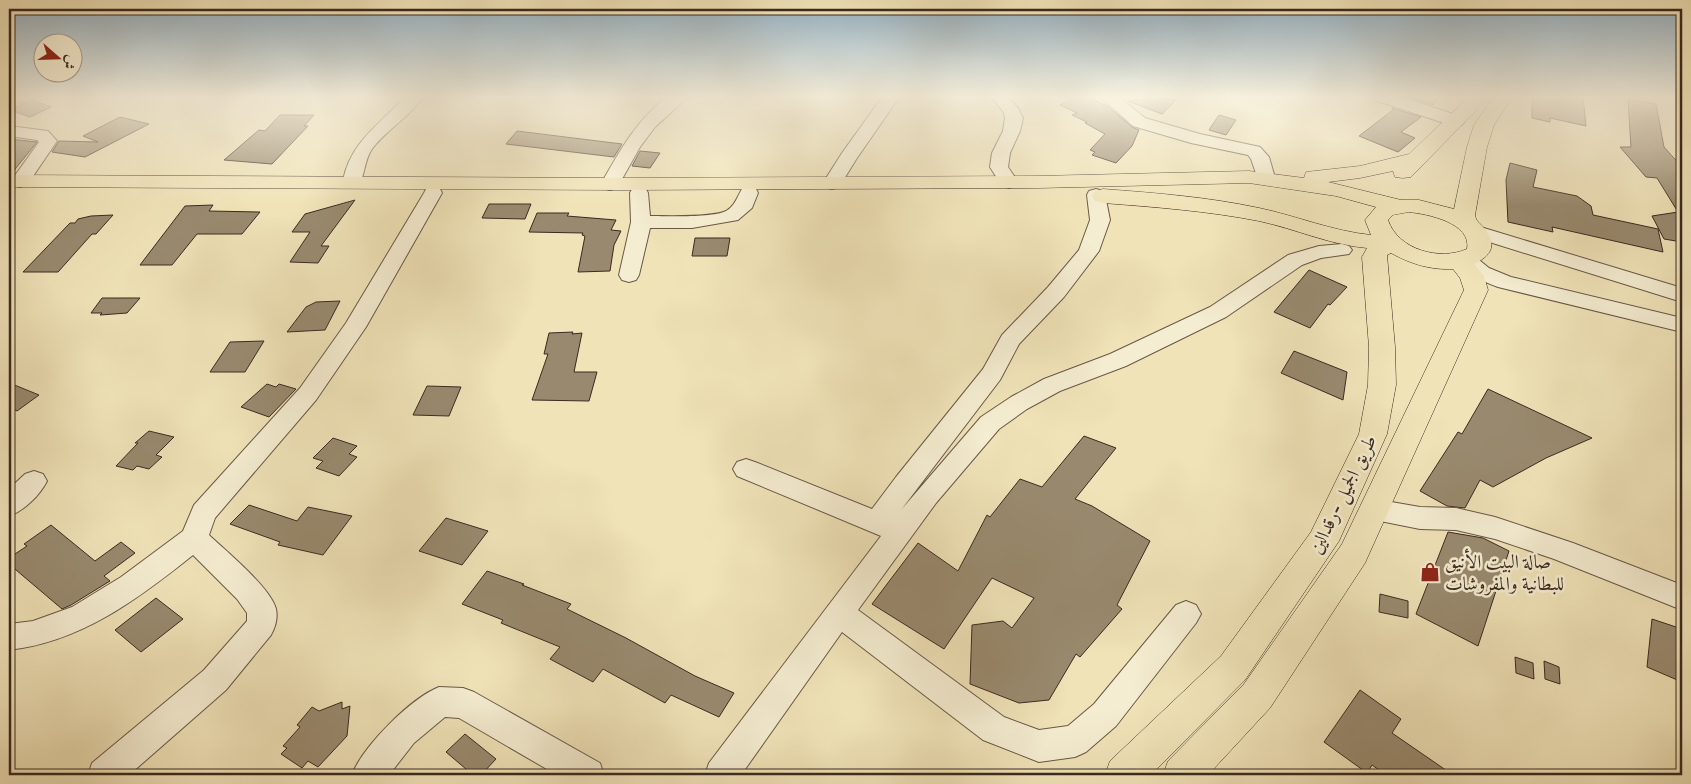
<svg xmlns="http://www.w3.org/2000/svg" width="1691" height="784" viewBox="0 0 1691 784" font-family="'IM FELL English',Amiri,serif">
  <rect width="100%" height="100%" fill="#f0e3b8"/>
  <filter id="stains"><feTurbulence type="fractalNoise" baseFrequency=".004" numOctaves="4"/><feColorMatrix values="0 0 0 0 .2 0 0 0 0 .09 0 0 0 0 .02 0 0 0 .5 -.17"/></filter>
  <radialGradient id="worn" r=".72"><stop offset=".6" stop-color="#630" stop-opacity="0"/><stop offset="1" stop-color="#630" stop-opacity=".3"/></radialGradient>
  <g fill="#998a6f" stroke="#3a2a20">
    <path d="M1075 96H1086L1107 106 1132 127 1139 130 1132 146 1116 163 1092 155 1095 152 1090 150 1105 134 1085 123 1087 122 1072 115 1077 113 1060 105Z"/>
    <path d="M1406 96H1440L1433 105Z"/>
    <path d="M1532 96H1583L1586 126 1550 118V122L1532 118Z"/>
    <path d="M1158 97 1176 100 1162 114 1128 101Z"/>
    <path d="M1628 99 1656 104 1664 147 1682 167V242L1664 239 1652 216 1678 212 1657 178 1646 177 1620 147H1631Z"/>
    <path d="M32 100 51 107 30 117 10 110Z"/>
    <path d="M1392 108 1421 117 1401 132 1415 138 1398 152 1359 136 1393 110Z"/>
    <path d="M280 115H314L304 126H308L272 164 224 160 259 130 265 131Z"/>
    <path d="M1219 115 1236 120 1226 135 1209 130Z"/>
    <path d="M120 117 149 124 85 157 52 152 59 141 98 142 83 136Z"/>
    <path d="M517 131 622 144 614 157 506 144Z"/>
    <path d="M9 139 37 142 12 173H9Z"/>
    <path d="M640 151 660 153 650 168 632 166Z"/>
    <path d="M1510 163 1537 170 1533 187 1577 196 1591 206 1593 215 1658 229 1663 252 1552 227 1553 232 1508 222 1506 180Z"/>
    <path d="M355 200 321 246H329L318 263 290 262 310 232H292L305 214Z"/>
    <path d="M489 204H531L525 219 482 218Z"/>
    <path d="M213 205 209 211 260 212 242 234H197L172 265H140L185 206Z"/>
    <path d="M537 213H569L567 216 616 220 611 230 621 231 614 245 610 271 578 272 585 236 582 235 583 233 529 232Z"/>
    <path d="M113 215 96 234H92L58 272H23L70 223H75L78 219 91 216Z"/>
    <path d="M695 238H730L727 256H692Z"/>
    <path d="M1309 270 1347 287 1330 305 1328 304 1310 328 1274 312Z"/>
    <path d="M102 298H140L127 313 100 315 102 313H91Z"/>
    <path d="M340 301 325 330 287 332 306 307 316 302Z"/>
    <path d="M573 332 572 334 582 333 574 372H597L589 401 532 400 548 354H544L549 333Z"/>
    <path d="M264 341 245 372H210L230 342Z"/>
    <path d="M1294 351 1347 372 1343 400 1281 373Z"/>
    <path d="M9 383 17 386 39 395 17 411 9 407Z"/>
    <path d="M267 384 276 387 279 384 296 389 269 417 241 407Z"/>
    <path d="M427 386 461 387 449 416 413 415Z"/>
    <path d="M1488 389 1592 438 1546 458 1493 487 1480 480 1465 508 1447 506 1420 491 1458 432 1462 434Z"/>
    <path d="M149 431 174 437 156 455 162 457 149 469 137 466 133 470 116 466 138 443H135Z"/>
    <path d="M1084 436 1116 448 1075 499 1092 506 1150 541 1117 605 1122 609 1080 657 1076 654 1049 700 1019 703 970 684 972 625 1003 621 1012 628 1034 598 992 578 944 649 872 604 918 543 958 571 987 515 990 517 1020 479 1042 487Z"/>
    <path d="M333 438 357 446 349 454 357 457 339 476 316 468 323 461 313 458Z"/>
    <path d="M249 505 297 521 308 507 352 516 323 555 278 545 280 542 230 524Z"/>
    <path d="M446 518 488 531 462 565 419 551Z"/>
    <path d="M51 525 95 561 121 542 135 553 104 576 110 581 71 605 62 609 9 564V558L27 546 24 544Z"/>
    <path d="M1448 532 1483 538 1509 551 1478 646 1416 614Z"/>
    <path d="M487 571 524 584 522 585 571 604 567 609 626 638 695 676 734 693 719 717 671 695 665 703 603 669 593 682 550 659 560 647 501 623 503 620 462 604Z"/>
    <path d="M1380 594 1408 601V618L1379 612Z"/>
    <path d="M156 598 183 619 141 652 115 630Z"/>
    <path d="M1652 619 1682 629V682L1647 667Z"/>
    <path d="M1515 657 1533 663 1534 679 1516 673Z"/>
    <path d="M1544 661 1559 667 1560 684 1545 679Z"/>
    <path d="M1360 690 1401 719 1392 733 1453 775H1386L1372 765 1367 773 1324 742Z"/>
    <path d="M342 702V709L350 706 347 736 318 767 308 761 302 768 281 754 287 748 283 746 300 727 297 725 312 707 319 711Z"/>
    <path d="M465 734 496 759 481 775H473L446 752Z"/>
  </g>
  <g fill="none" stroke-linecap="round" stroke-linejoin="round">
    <defs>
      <g id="minor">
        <path d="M9 96H28L26 100 9 107Z"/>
        <path d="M406 96H424C410 117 387 129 372 149 364 161 365 175 359 185L352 187 345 185 343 181C350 142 381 123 406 96Z"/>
        <path d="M669 96H689L655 127 640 147 617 188 610 190 603 188 601 184C619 152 638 117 669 96Z"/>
        <path d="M883 96H900L857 158 839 187 832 189 825 187 823 183 842 153Z"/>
        <path d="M991 96H1007L1018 108 1023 118 1020 131 1010 153 1008 167 1018 182 1016 186 1009 188 1002 186 990 167 992 153 1003 131 1005 118 1004 113Z"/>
        <path d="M1099 96H1118L1145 118 1200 134 1260 147 1269 157 1275 178 1273 182 1266 184 1259 182 1251 159 1248 155 1191 143 1133 126Z"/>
        <path d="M1373 96H1399L1462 117 1465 121 1462 125 1456 126 1450 125 1375 100Z"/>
        <path d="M9 126 48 131 57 141 27 185 20 187 13 185 11 181 39 142 37 140 9 136Z"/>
        <path d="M433 187 440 189 442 193 366 327 316 400 215 518 209 535C226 551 271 588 276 609 278 618 275 628 271 635L226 690 129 775H88L92 763 204 670 247 621V613L237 599 193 555C138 599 81 642 9 650V624L33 621 72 607 121 577 183 531 194 505 300 388 346 323 424 193 426 189Z"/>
        <path d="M639 187 646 189 648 193 650 216C667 216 712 218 726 211 735 206 737 197 742 189L749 187 756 189 758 193 752 208 738 220 692 228H650L639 275 636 280 629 282 622 280 619 275 631 222 630 193 632 189Z"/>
        <path d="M1096 189 1103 191 1105 195 1110 220 1099 251 1064 297 1019 344 1000 380 901 510 981 417 1011 397 1044 379 1110 354 1210 307 1288 255 1319 246 1342 244 1349 246 1352 250 1349 254 1321 258 1302 265 1226 317 1126 366 1060 391 1027 409 999 429 936 503 858 610 1004 717 1039 730 1068 726 1094 704 1176 605 1186 601 1196 605 1201 614 1196 623 1116 726 1086 752 1075 757 1039 762 983 740 842 632 741 775H705L709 763 881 536 737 476 733 469 737 462 746 459 755 462 872 509 896 477 983 369 1002 335 1048 287 1079 250 1090 220 1087 195 1089 191Z"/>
        <path d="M1474 225 1682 288V302L1467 235 1464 231 1467 227Z"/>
        <path d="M1466 254 1473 255 1489 268 1511 277 1682 318V332L1498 287C1482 281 1466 275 1456 260L1459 255Z"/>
        <path d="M34 471 43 474 47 481C40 495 24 511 9 516V489L25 474Z"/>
        <path d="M1374 499 1420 507 1456 508 1495 517 1573 543 1682 585V610L1554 559 1495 539 1456 530 1420 529 1365 518 1361 510 1365 502Z"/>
        <path d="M439 687 463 688 474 692 600 763 604 775H557L459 718 445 717 414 743 389 775H352C362 747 411 698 439 687Z"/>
      </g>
      <path id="major" d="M1470 96H1490L1411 177 1403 178 1395 177 1393 171 1360 178 1328 182 1401 200H1419L1454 209 1467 147 1474 125 1494 96H1513L1494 125 1487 147 1475 215C1476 222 1480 223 1484 228 1498 245 1491 256 1474 264L1484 276 1488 290 1365 563 1270 708 1208 775H1163L1168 761 1244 684 1342 544 1464 290 1460 278 1453 269C1430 270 1411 264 1391 253L1387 255 1395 347 1396 385 1387 434 1339 541 1245 680 1151 775H1105L1110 761 1221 656 1311 532 1359 434 1368 385 1369 347 1362 257 1367 248C1330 245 1296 229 1259 221 1208 211 1155 207 1103 203L1095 201 1092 196 1095 191 1103 189C1155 193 1208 197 1259 208 1297 216 1332 231 1371 235L1365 220 1376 207 1336 196 1249 183 1038 188 623 190 9 187V175L623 178 1038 176 1249 171 1304 178 1306 172 1360 166 1409 154ZM1409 212C1428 214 1472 223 1467 249 1440 261 1398 250 1388 220L1393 215Z"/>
    </defs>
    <use href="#minor" stroke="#685846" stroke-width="2"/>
    <use href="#major" stroke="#3a2a20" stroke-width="1"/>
    <use href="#minor" fill="#f5edd1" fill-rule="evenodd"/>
    <use href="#major" fill="#f0e3b8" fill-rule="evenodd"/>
  </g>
  <linearGradient id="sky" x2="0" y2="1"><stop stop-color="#92aec0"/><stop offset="0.47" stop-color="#f8f2df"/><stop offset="1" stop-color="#f8f2df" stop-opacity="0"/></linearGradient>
  <rect width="1691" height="206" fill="url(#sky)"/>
  <defs>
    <symbol id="shop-bare" viewBox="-9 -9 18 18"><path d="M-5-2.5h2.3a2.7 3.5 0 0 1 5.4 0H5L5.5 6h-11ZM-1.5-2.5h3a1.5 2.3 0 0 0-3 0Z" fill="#8f2418" stroke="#f5edd1" stroke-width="2.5" paint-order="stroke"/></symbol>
  </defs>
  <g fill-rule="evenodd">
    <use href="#shop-bare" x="1416" y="558" width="28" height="28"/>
  </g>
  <g text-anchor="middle" stroke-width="5" stroke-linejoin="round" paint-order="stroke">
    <g font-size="19" fill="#3a2a20" stroke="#f5edd1">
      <text transform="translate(1342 494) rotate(-64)" y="7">طريق الجميل -رقدالين</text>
    </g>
    <g font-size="19" fill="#3a2a20" stroke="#f5edd1" text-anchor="start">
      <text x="1445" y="568">صالة البيت الأنيق<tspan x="1445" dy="22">للبطانية والمفروشات</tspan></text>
    </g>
  </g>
  <rect width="1691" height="784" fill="none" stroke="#f0e3b8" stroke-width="30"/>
  <rect x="10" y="10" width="1671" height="764" fill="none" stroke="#3a2a20" stroke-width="2.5"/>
  <rect x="15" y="15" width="1661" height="754" fill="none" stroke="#3a2a20"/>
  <g transform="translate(58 58) rotate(110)"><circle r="24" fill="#f5edd1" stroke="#aa9f8a"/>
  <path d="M0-4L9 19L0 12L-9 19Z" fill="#8f2418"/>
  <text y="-8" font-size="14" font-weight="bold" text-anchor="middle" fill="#3a2a20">ش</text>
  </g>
  <rect width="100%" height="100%" filter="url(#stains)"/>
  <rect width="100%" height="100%" fill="url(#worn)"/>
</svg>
